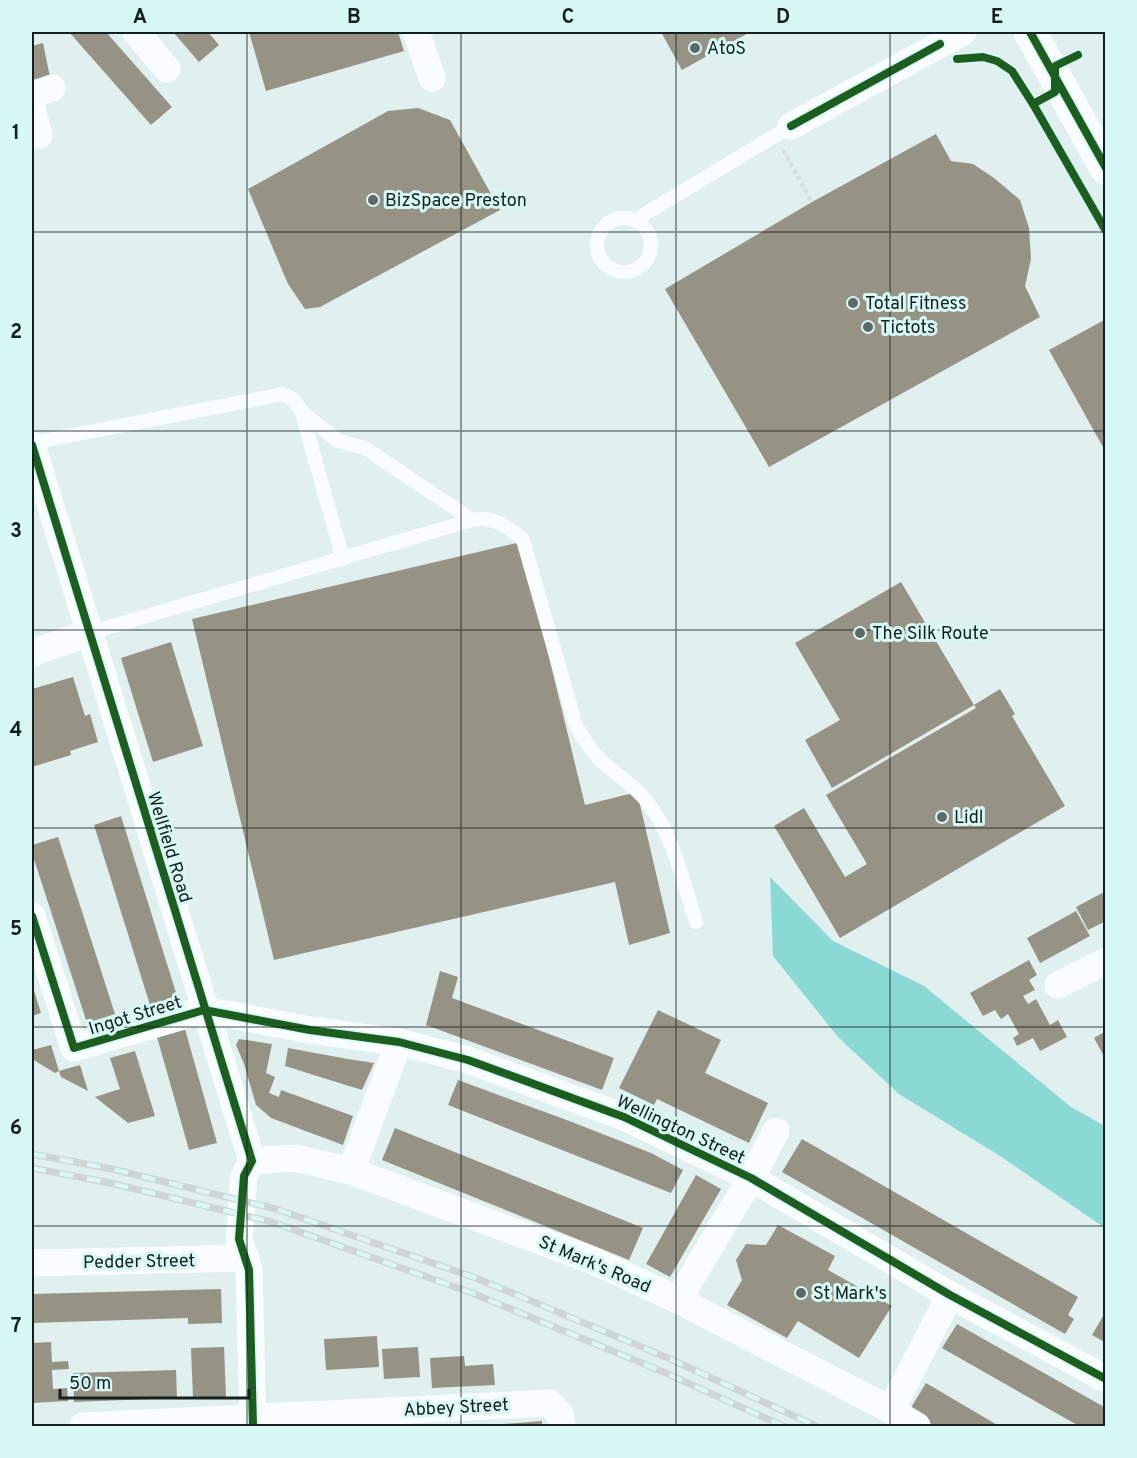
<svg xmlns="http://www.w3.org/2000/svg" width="1137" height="1458" viewBox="0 0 1137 1458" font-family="Overpass,sans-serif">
  <rect width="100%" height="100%" fill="#dff0ef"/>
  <path fill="#8bd9d4" d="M770 877 833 941 924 986 1071 1107 1105 1126V1228L1000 1156 899 1094 838 1037 773 956Z"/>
  <g fill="#979384">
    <path d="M69 32H106L172 107 151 125Z"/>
    <path d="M173 32H208L219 45 199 62Z"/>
    <path d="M249 32H398L404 51 266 91Z"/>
    <path d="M661 32H750L682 70Z"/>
    <path d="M43 43 50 77 32 80V46Z"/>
    <path d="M418 108 450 120 500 210 320 307 305 309 288 284 248 189 388 111Z"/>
    <path d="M936 134 951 161 973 164 994 178 1020 200 1029 228 1031 259 1025 286 1040 317 769 467 665 289 812 202Z"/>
    <path d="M1106 319V448L1104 449 1049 350Z"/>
    <path d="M521 542 585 805 637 792 670 933 629 945 615 882 274 960 192 619Z"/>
    <path d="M901 582 974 705 832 788 805 740 840 720 795 643Z"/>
    <path d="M171 642 203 746 153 762 121 658Z"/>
    <path d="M73 677 85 716 90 714 98 742 70 751 71 755 32 767V689Z"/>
    <path d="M1000 689 1015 714 1012 716 1065 806 840 938 774 826 804 808 845 877 867 864 826 795 976 708 974 705Z"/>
    <path d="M121 816 177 996 150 1005 94 825Z"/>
    <path d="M58 837 115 1014 87 1023 32 853V845Z"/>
    <path d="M1106 891V921L1088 930 1076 907Z"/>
    <path d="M1076 911 1090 936 1040 963 1027 938Z"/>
    <path d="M1029 960 1037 975 1029 980 1035 990 1023 996 1028 1004 1036 999 1050 1025 1058 1020 1067 1037 1040 1051 1033 1038 1017 1046 1013 1038 1019 1034 1008 1014 1001 1019 995 1010 983 1016 970 993Z"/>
    <path d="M440 971 458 977 452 998 614 1058 602 1090 426 1025Z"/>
    <path d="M32 984 41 1013 32 1016Z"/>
    <path d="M658 1010 721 1040 705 1073 768 1103 749 1143 657 1099 654 1105 619 1088Z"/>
    <path d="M185 1029 217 1143 189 1150 157 1037Z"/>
    <path d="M1106 1031V1060L1094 1038Z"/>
    <path d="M239 1039 272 1044 266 1073 275 1077 269 1093 279 1097 281 1090 353 1116 343 1145 271 1118 256 1105 244 1064 236 1045Z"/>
    <path d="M51 1045 59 1071 55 1073 32 1059V1050Z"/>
    <path d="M288 1048 348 1059 374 1063 362 1090 285 1066Z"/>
    <path d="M135 1051 155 1116 128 1123 95 1097 120 1089 110 1058Z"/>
    <path d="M80 1065 88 1091 61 1077 59 1071Z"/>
    <path d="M458 1080 572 1122 651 1153 683 1170 671 1193 448 1105Z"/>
    <path d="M395 1128 643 1228 629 1260 382 1160Z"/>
    <path d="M802 1139 1078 1297 1068 1315 1074 1319 1065 1334 782 1172Z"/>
    <path d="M696 1175 721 1189 670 1277 646 1264Z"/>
    <path d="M778 1225 835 1256 828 1270 892 1306 859 1358 798 1321 787 1338 727 1305 742 1280 736 1260 746 1244 766 1245Z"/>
    <path d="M221 1289 222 1323 188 1324V1318L32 1323V1294Z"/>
    <path d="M1106 1311V1343L1092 1335Z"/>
    <path d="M957 1324 1106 1408V1426H1079L942 1348Z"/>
    <path d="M377 1336 379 1367 326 1370 324 1339Z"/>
    <path d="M51 1342 52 1362 68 1361 69 1369 52 1370 53 1389 67 1388 68 1401 32 1403V1343Z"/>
    <path d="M224 1347 226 1397 193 1398 191 1348Z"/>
    <path d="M418 1347 420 1377 384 1379 382 1349Z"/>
    <path d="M464 1356 465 1366 493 1364 495 1385 432 1388 430 1358Z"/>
    <path d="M176 1370 177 1398 74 1402 73 1373Z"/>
    <path d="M926 1383 999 1426H935L909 1411Z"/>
    <path d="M542 1421V1426H491V1425Z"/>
  </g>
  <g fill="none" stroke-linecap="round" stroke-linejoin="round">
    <path stroke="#d6dcdb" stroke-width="4" stroke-dasharray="4.5 3" stroke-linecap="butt" d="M783 150 812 202"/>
    <g stroke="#fafdfd" stroke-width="14">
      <circle cx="624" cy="245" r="27"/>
      <path d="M635 220 791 126"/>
      <path d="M301 411 338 441 365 448 472 520"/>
      <path d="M32 443 283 394 293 399 301 410 343 559"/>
      <path d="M89 633 472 520C490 515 509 527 523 540L576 726C583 738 590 750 600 760 616 775 635 785 648 803 674 836 683 883 696 922"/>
    </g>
    <g stroke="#fafdfd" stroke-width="27">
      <path d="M136 32 167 69"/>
      <path d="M416 32 432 78"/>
      <path d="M32 95 52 88"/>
      <path d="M32 109 39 135"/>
      <path d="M791 126 963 32"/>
      <path d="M32 445 252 1161 244 1176 239 1239 249 1270 253 1426"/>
      <path d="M32 653 89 633"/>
      <path d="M32 916 74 1048 204 1010 310 1030 399 1042 468 1060 624 1117 751 1178 950 1295 1106 1379"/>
      <path d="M1058 985 1106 961"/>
      <path d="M252 1161 295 1158 351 1171 594 1261 678 1300 891 1410 917 1426"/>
      <path d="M351 1171 399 1042"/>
      <path d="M32 1263 246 1258"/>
      <path d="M678 1300 751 1178 776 1131"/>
      <path d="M891 1410 950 1295"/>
      <path d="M83 1426 550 1403 561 1416 562 1426"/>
    </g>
    <path stroke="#fafdfd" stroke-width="33" d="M1030 32 1106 168"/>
    <defs>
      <g id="rail">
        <path d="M32 1154 112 1169 276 1209 476 1278 668 1358 816 1426"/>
        <path d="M32 1168 110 1183 272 1222 472 1293 661 1371 783 1426"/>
      </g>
    </defs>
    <use href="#rail" stroke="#cfd4d4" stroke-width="7"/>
    <use href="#rail" stroke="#d7f8f5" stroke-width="4.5" stroke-dasharray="14" stroke-linecap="butt"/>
    <defs>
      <g id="cycleway">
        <path d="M1030 32 1106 168"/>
        <path d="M957 59 983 57 997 61 1012 71 1033 104 1106 231"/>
        <path d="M1033 104 1055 92V66L1078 55"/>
        <path d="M791 126 940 44"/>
        <path d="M32 445 252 1161 244 1176 239 1239 249 1270 253 1426"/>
        <path d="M32 916 74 1048 204 1010 310 1030 399 1042 468 1060 624 1117 751 1178 950 1295 1106 1379"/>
      </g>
    </defs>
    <use href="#cycleway" stroke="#d7f8f5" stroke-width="11"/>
    <use href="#cycleway" stroke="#1b5e20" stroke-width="8"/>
  </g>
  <path fill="none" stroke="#14201f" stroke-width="1.5" stroke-opacity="0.55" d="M247 32V1426M461 32V1426M676 32V1426M890 32V1426M32 232H1106M32 431H1106M32 630H1106M32 828H1106M32 1027H1106M32 1226H1106"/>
  <g fill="#5b6968" stroke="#d7f8f5" stroke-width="2">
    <circle cx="695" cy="48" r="6"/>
    <circle cx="373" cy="200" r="6"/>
    <circle cx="853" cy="303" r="6"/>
    <circle cx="868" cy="327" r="6"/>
    <circle cx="860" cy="633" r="6"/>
    <circle cx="942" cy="817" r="6"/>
    <circle cx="801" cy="1293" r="6"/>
  </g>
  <g text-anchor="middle" stroke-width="6" stroke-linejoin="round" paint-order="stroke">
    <g font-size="18" fill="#14201f" stroke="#d7f8f5" text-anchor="start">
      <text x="707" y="54">AtoS</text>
      <text x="385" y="206">BizSpace Preston</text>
      <text x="865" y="309">Total Fitness</text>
      <text x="880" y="333">Tictots</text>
      <text x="872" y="639">The Silk Route</text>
      <text x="954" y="823">Lidl</text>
      <text x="813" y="1299">St Mark's</text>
    </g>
    <g font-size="18" fill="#14201f" stroke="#d7f8f5">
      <text transform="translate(170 847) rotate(73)" y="6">Wellfield Road</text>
      <text transform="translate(135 1015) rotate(-17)" y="6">Ingot Street</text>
      <text transform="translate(681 1129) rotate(25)" y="6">Wellington Street</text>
      <text transform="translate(139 1261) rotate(-1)" y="6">Pedder Street</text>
      <text transform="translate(595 1264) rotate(23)" y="6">St Mark's Road</text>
      <text transform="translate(456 1407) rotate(-3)" y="6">Abbey Street</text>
    </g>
  </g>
  <rect width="1137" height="1458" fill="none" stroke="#d7f8f5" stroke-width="66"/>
  <path d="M60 1389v9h189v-9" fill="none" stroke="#14201f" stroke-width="3"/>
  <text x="69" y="1389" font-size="18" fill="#14201f" stroke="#d7f8f5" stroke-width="4.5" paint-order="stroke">50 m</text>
  <rect x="33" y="33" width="1071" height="1392" fill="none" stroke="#14201f" stroke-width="2"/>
  <g font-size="20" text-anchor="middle" font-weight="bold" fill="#14201f">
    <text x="140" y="23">A</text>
    <text x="354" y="23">B</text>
    <text x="568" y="23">C</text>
    <text x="783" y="23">D</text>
    <text x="997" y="23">E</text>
    <text x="16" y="139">1</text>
    <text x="16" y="338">2</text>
    <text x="16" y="537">3</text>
    <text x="16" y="736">4</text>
    <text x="16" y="935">5</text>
    <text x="16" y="1134">6</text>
    <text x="16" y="1332">7</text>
  </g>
</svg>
